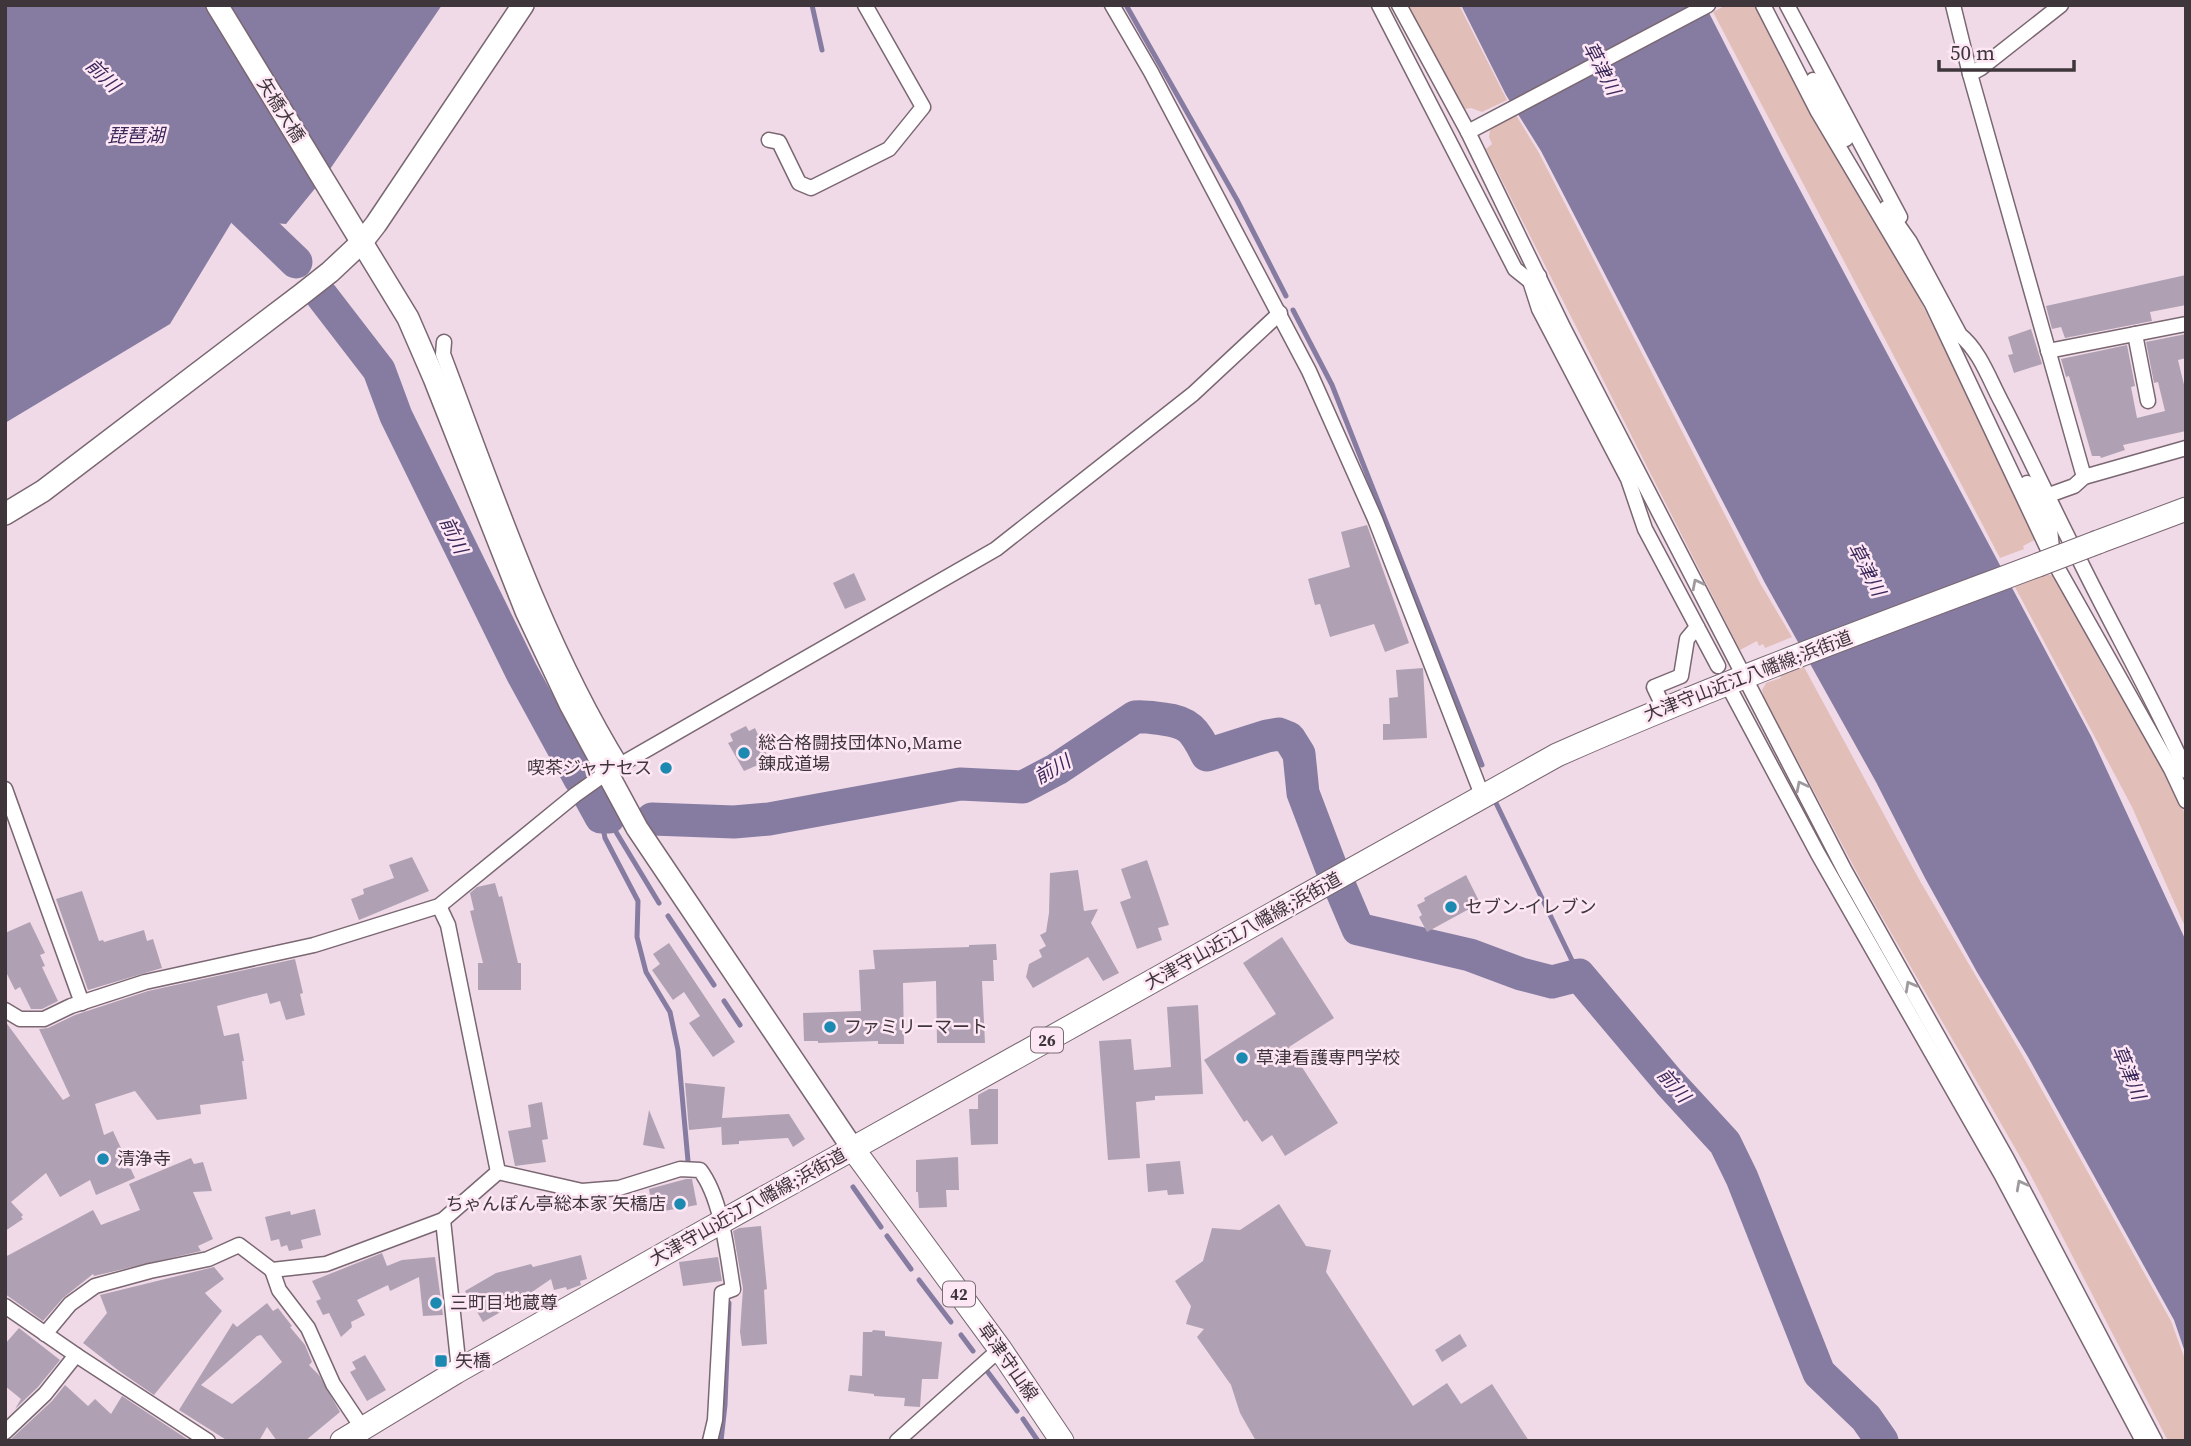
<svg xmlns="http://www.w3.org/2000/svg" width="2191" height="1446" viewBox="0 0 2191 1446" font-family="'Source Serif 4','Noto Sans JP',serif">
  <rect width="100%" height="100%" fill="#f0dae7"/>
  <g fill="#e2beb9">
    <path d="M1407 5H1459L1507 100 1482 112 1471 108 1465 109Z"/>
    <path d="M1726 5H1756L1911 282 2038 538 2023 546 2024 549 2000 558 1713 12Z"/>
    <path d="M1516 115 1539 153 1760 583 1792 637 1765 648 1763 644 1759 646 1757 641 1740 650 1486 149 1492 144 1489 137 1490 130Z"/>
    <path d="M2046 574 2054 576 2058 580 2106 672 2153 747 2186 816V929L2132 807 2015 587Z"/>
    <path d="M1804 667 1920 881 2024 1058 2171 1321 2186 1362V1441H2168L2030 1174 1863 884 1764 697 1762 690 1766 683 1781 678 1780 676Z"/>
  </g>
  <g fill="#867ca2">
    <path d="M5 5H442L326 175 286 224 233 220 170 324 5 423Z"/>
    <path d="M1461 5H1705L1783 158 2091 736 2186 941V1355L2174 1320 2028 1057 1977 972 1925 878 1876 782 1765 583 1541 151 1506 95Z"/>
  </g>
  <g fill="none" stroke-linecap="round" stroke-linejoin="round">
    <g stroke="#867ca2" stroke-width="5">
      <path d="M812 5 822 50"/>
      <path d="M1126 5 1237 200 1286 296"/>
      <path d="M1293 310 1332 385 1482 765"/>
      <path d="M1496 803 1579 975"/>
      <path d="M601 817 605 838 638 901 637 937 646 972 670 1012 678 1050 688 1161"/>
      <path d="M607 817 659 903"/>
      <path d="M668 916 714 985"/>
      <path d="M724 1001 740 1025"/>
      <path d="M853 1187 881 1227"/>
      <path d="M887 1236 911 1269"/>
      <path d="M919 1280 951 1322"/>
      <path d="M961 1335 973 1351"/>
      <path d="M987 1371 1017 1411"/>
      <path d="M1023 1419 1038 1441"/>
      <path d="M721 1441 725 1405 729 1303"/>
    </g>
    <g stroke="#867ca2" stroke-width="33">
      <path d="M222 191 296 262"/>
      <path d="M322 296 379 370 396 416 522 673 580 779"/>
      <path d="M590 797 601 817H609"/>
      <path d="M652 819 734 822 769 819 960 784 1023 787 1057 769 1135 717C1145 716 1154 718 1163 719 1191 722 1195 732 1207 755L1267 736 1279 734 1289 738 1299 754 1303 793 1331 867"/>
      <path d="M1341 889 1358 929 1470 955 1521 974 1552 982 1579 975 1669 1082 1725 1143 1742 1178 1819 1373 1866 1418 1882 1441"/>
    </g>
  </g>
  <g fill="#afa1b3" fill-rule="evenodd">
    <path d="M2186 275V305L2150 312 2152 321 2065 338 2061 327 2052 329 2046 306Z"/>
    <path d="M2031 329 2042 364 2014 373 2008 355 2013 354 2008 337Z"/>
    <path d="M2186 334V358L2178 360 2186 393V431L2123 445 2125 450 2101 458 2100 456H2092L2069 376 2066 377 2061 359 2127 345 2135 386 2131 387 2137 418 2165 411 2158 382 2154 383 2146 342Z"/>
    <path d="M1367 525 1409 643 1385 652 1374 624 1330 637 1320 604 1315 605 1308 579 1350 567 1341 532Z"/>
    <path d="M854 573 866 600 845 609 833 583Z"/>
    <path d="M1423 668 1427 738 1383 740V724H1390L1389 698 1398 697 1396 670Z"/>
    <path d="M746 726 749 731 755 728 769 760 744 771 728 743 733 741 730 734Z"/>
    <path d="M412 857 429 891 359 920 351 899 364 894 363 889 394 878 389 865Z"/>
    <path d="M1147 860 1169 925 1158 928 1162 940 1137 949 1120 902 1131 898 1121 869Z"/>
    <path d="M1078 870 1084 911 1098 909 1091 923 1119 973 1103 981 1088 957 1033 988 1026 977 1029 964 1042 957 1039 950 1046 946 1040 935 1046 932 1049 913 1050 873Z"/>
    <path d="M1466 875 1480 903 1427 932 1419 917 1422 915 1417 905 1425 901 1424 898Z"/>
    <path d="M495 883 499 897 502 896 518 963H521V990H478V963H483L470 911 474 910 470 893 477 887Z"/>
    <path d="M82 891 99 941 103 940 104 942 144 930 147 941 153 939 162 968 88 990 56 899Z"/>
    <path d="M30 922 45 953 40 955 45 966 42 967 58 1001 42 1009H31L20 987 15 990 5 970V933Z"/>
    <path d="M1282 937 1334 1018 1289 1047 1338 1123 1285 1156 1272 1135 1262 1142 1247 1120 1244 1122 1204 1060 1276 1014 1243 963Z"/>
    <path d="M669 943 735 1042 713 1057 689 1023 700 1016 684 992 673 1000 652 970 660 964 653 954Z"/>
    <path d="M996 944 997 960H993L994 981H982L985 1043H937L936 981 903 983 904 1044H878V1041L818 1043V1041H804L803 1013 861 1011 859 970 875 969 873 950 969 947V945Z"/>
    <path d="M295 959 303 993 300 994 305 1015 286 1020 280 1001 270 1004 267 993 217 1006 224 1036 239 1033 244 1061H242L247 1099 200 1105 201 1114 157 1120 135 1091 95 1104 104 1135 113 1131 135 1178 96 1195 90 1180 60 1197 46 1173 11 1202 23 1215 21 1217 23 1219 5 1231V1021L63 1100 70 1096 39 1029 48 1028 75 1015 148 991Z"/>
    <path d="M1198 1005 1203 1094 1155 1096V1100L1136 1102 1140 1158 1108 1160 1099 1041 1131 1039 1134 1070 1171 1067 1167 1007Z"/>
    <path d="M685 1083 725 1087 722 1118 789 1114 805 1139 793 1147 788 1138 739 1141V1144L722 1145 721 1123V1127L689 1130Z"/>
    <path d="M989 1089H998V1144L971 1145 969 1109H978V1095Z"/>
    <path d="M542 1102 548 1139 542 1140 546 1162 515 1166 508 1131 531 1127 528 1105Z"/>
    <path d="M649 1110 665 1149 643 1145Z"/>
    <path d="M958 1157 959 1190H946L947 1207 919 1208 918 1192H916V1160Z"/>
    <path d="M191 1158 194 1164 203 1162 212 1191 193 1192 213 1239 198 1246 201 1251 94 1276 93 1274 63 1298 43 1321 5 1294V1257L93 1210 101 1225 140 1210 129 1184Z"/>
    <path d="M1180 1161 1184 1194 1168 1195 1167 1190 1148 1192 1146 1164Z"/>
    <path d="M686 1179H692L697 1205 653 1213 649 1189Z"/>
    <path d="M1279 1204 1306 1246 1331 1250 1326 1272 1413 1406 1447 1383 1461 1404 1492 1384 1529 1441H1256L1240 1413 1231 1385 1197 1337 1204 1329 1186 1324 1191 1306 1175 1281 1203 1261 1212 1228 1240 1230Z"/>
    <path d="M315 1209 321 1235 301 1240 303 1248 289 1251 287 1245 281 1247 279 1239 271 1241 265 1217 290 1211 291 1215Z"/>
    <path d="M761 1226 767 1289 764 1290 767 1344 742 1346 740 1332 743 1288 733 1231 739 1228Z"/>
    <path d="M382 1253 387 1266 402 1260 435 1257 443 1315 423 1316 419 1277 390 1291 388 1285 357 1300 365 1315 351 1322 352 1327 341 1337 329 1313 323 1315 316 1301 321 1299 312 1281Z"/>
    <path d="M581 1255 587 1279 580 1281 581 1285 567 1290 566 1287 554 1290 551 1279 513 1305 483 1322 465 1291 496 1273 531 1264 533 1267Z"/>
    <path d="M718 1257 722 1281 683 1286 679 1262Z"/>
    <path d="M214 1267 224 1279 205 1293 222 1311 154 1395 119 1371 83 1343 107 1313 100 1295Z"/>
    <path d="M267 1303 273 1311 278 1308 292 1326 290 1327 305 1345 312 1362 309 1365 319 1375 340 1412 305 1441H277L267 1427 259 1441H228L179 1410 233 1323 237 1327ZM261 1335 282 1362 258 1383 232 1404 201 1385 257 1336Z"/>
    <path d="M19 1328 60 1360 38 1387 15 1409 21 1399 5 1386V1344Z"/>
    <path d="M873 1330 885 1331V1336L942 1342 938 1379H922L920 1407 904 1406 905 1398 874 1396V1394L848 1391 850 1375 862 1376 863 1332H872Z"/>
    <path d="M1460 1334 1467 1346 1442 1362 1435 1350Z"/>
    <path d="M365 1355 386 1390 367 1401 350 1372 356 1369 352 1362Z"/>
    <path d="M65 1385 88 1406 95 1399 111 1414 122 1396 190 1441H9L52 1401Z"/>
  </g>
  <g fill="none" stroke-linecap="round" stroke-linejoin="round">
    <defs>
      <g id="street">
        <path d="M1112 5 1151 72 1309 371 1375 519 1482 795"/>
        <path d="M1379 5 1515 269 1530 281"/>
        <path d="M1399 5 1468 132 1564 329 1845 871 2007 1159 2155 1441"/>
        <path d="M1763 5 1818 112 1932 304 2053 560 2171 769 2186 801"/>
        <path d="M1787 5 1900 217"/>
        <path d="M1953 5 1970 74 2084 477"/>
        <path d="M1970 74 1981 68 2061 5"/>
        <path d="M1813 80 1846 139"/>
        <path d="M1468 132 1708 5"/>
        <path d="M769 140 779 142 799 183 811 188 889 149 923 107 865 5"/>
        <path d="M1886 208 1910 242 1960 335C1980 351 1990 381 2002 403 2029 455 2053 509 2080 561 2115 632 2154 700 2186 771"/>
        <path d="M1539 276 1530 281 1539 309 1628 479 1645 529 1718 666"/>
        <path d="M2135 334 2148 401"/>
        <path d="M444 342 443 354C495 491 544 640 621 765"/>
        <path d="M2048 351 2186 324"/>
        <path d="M2027 483 2050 529 2052 548"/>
        <path d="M2049 495 2074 486 2084 477 2186 448"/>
        <path d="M1732 693 1818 854 2001 1174 2143 1441"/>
        <path d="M1664 708 1654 687 1681 676 1687 639 1697 627"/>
        <path d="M5 789 82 1003"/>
        <path d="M5 1010 20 1019H44L71 1006 145 982 314 945 439 906 575 795 606 773 996 549 1193 394 1280 313"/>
        <path d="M498 1172 582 1191 619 1188 680 1169 700 1170C722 1199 727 1253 733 1289L722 1293 715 1420 710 1441"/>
        <path d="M443 1220 459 1370"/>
        <path d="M272 1270 279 1290 308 1328 333 1384 363 1429"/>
        <path d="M5 1306 76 1355 208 1441"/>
        <path d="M45 1334 70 1304 95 1286 150 1271 208 1259 239 1245 272 1270 326 1264 443 1220 498 1172 448 925 439 906"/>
        <path d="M5 1432 45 1394 76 1355"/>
        <path d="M897 1441 1000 1349"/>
      </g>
      <g id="secondary">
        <path d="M217 5 408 318 434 378 526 611 570 704 637 828 853 1149"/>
        <path d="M5 514 43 491 302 294 330 272 362 242 376 224 523 5"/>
      </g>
      <g id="primary">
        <path d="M2098 542 2186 509"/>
        <path d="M853 1149 1000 1349 1062 1441"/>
        <path d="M342 1441 456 1372 664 1254 1557 755C1715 685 1876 626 2038 565"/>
      </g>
    </defs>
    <use href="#street" stroke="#7a6772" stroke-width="17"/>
    <use href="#secondary" stroke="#7a6772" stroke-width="24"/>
    <use href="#primary" stroke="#7a6772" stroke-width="25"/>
    <use href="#street" stroke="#fff" stroke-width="14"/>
    <use href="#secondary" stroke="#fff" stroke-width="21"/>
    <use href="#primary" stroke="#fff" stroke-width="23"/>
    <defs>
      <path id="primary-bridge" d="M2038 565 2098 542"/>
    </defs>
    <use href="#primary-bridge" stroke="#7a6772" stroke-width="25" stroke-linecap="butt"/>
    <use href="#primary-bridge" stroke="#fff" stroke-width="23"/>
  </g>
  <defs><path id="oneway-chevron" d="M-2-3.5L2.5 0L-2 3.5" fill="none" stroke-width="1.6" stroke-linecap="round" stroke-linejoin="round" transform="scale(1.75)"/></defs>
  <g stroke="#9e9a9d">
    <use href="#oneway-chevron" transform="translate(1697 584) rotate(-117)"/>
    <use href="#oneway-chevron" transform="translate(1801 786) rotate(-117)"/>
    <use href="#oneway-chevron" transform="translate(1910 986) rotate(-119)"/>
    <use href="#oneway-chevron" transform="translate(2021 1185) rotate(-118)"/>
  </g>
  <g fill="#1b89b0" stroke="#fee7f4" stroke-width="2.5">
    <circle cx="744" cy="753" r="7"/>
    <circle cx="666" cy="768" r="7"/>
    <circle cx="1451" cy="907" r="7"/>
    <circle cx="830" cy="1027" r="7"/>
    <circle cx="1242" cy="1058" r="7"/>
    <circle cx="103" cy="1159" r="7"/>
    <circle cx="680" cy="1204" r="7"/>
    <circle cx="436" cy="1303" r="7"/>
    <rect x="434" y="1354" width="14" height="14" rx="3.5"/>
  </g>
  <g text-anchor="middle" stroke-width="5" stroke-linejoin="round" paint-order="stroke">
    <g fill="#fee7f4" stroke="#786b72" stroke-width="2">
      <rect x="1031" y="1027.5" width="32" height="25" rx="5"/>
      <rect x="943" y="1281.5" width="32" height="25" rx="5"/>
    </g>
    <g font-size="16" font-weight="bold" fill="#3e363b">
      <text x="1047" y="1046">26</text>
      <text x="959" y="1300">42</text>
    </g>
    <g font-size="18" fill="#3e363b" stroke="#fee7f4">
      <text transform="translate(281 110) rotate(58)" y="6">矢橋大橋</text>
      <text transform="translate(1748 676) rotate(-21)" y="6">大津守山近江八幡線;浜街道</text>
      <text transform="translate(1243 931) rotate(-29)" y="6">大津守山近江八幡線;浜街道</text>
      <text transform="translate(748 1207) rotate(-29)" y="6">大津守山近江八幡線;浜街道</text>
      <text transform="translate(1008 1362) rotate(55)" y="6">草津守山線</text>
    </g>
    <g font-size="18" fill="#3e363b" stroke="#fee7f4" text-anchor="start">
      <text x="758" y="749">総合格闘技団体No,Mame<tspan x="758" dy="21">錬成道場</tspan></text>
      <text x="652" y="774" text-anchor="end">喫茶ジャナセス</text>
      <text x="1465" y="913">セブン-イレブン</text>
      <text x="844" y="1033">ファミリーマート</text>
      <text x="1256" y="1064">草津看護専門学校</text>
      <text x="117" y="1165">清浄寺</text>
      <text x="666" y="1210" text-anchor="end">ちゃんぽん亭総本家 矢橋店</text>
      <text x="450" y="1309">三町目地蔵尊</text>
      <text x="455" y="1367">矢橋</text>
    </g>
    <g font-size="19" font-style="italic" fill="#3a295b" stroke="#fee7f4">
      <text transform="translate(1602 68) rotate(62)" y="7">草津川</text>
      <text transform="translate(103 75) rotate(44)" y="7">前川</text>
      <text x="136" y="142">琵琶湖</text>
      <text transform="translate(454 535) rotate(64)" y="7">前川</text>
      <text transform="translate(1867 569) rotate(62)" y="7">草津川</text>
      <text transform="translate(1052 769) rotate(-30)" y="7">前川</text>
      <text transform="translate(2129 1072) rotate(67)" y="7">草津川</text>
      <text transform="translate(1674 1085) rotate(49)" y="7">前川</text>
    </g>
  </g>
  <rect width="2191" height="1446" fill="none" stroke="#3e363b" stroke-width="14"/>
  <path d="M1939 60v10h135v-10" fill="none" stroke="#3e363b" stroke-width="3.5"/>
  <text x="1950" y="60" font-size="21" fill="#3e363b" stroke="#fee7f4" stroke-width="5" paint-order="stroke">50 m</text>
</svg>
